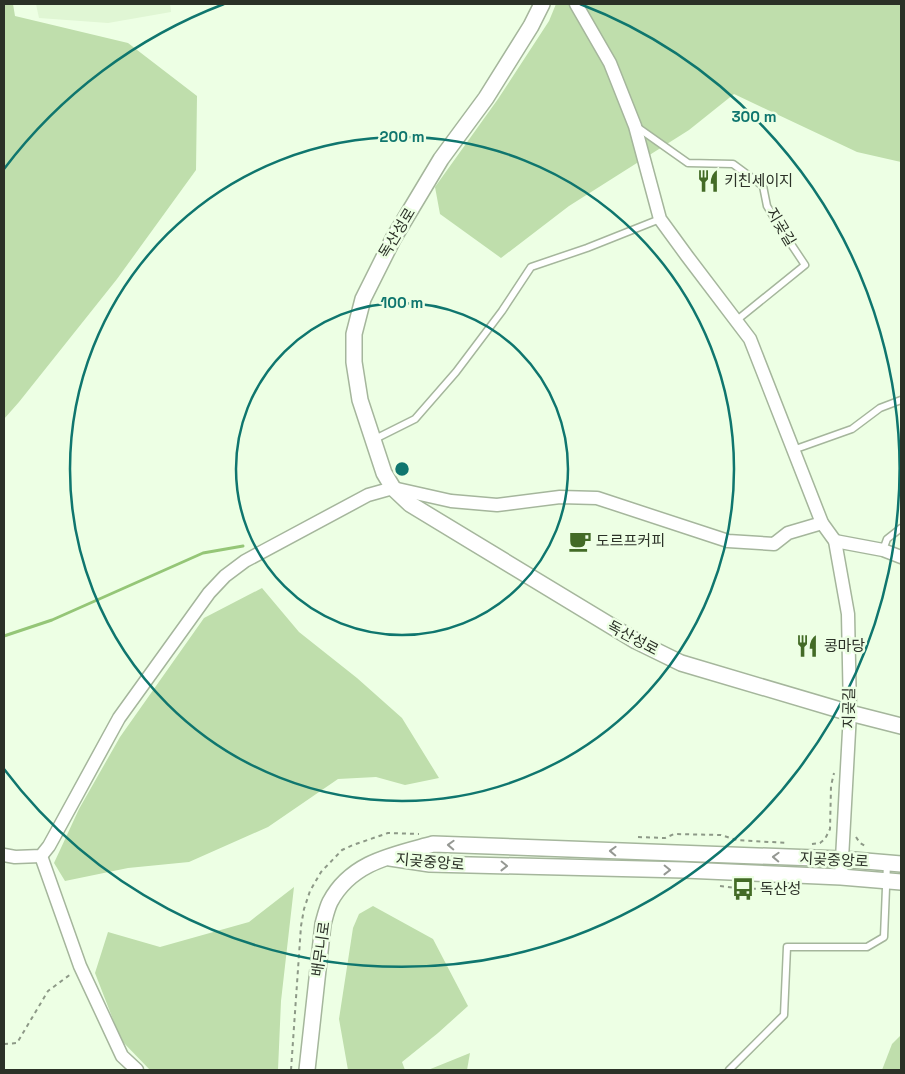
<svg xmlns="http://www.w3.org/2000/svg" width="905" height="1074" viewBox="0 0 905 1074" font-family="'Space Grotesk','Noto Sans KR',sans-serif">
  <rect width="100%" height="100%" fill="#edffe4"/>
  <path fill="#e0f6d4" d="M36 4H170L171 12 108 23 39 18Z"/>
  <g fill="#bfdeac">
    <path d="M4 4H13L15 16 128 43 197 96 196 170 117 279 19 402 4 419Z"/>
    <path d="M556 4H901V162L857 152 734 94 689 130 569 206 501 258 440 214 435 187 498 99 549 21Z"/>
    <path d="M262 588 299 632 357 678 402 718 439 778 405 785 376 777 338 779 268 827 189 862 128 868 65 881 54 863 79 809 120 737 204 618Z"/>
    <path d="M294 887 281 1001 278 1070H150L121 1040 95 973 108 932 160 947 249 922Z"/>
    <path d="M373 906 433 939 468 1006 438 1033 402 1062 405 1070H348L339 1019 353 928 359 914Z"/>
    <path d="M901 1035V1070H882L892 1044Z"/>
    <path d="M470 1053 467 1070H428Z"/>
  </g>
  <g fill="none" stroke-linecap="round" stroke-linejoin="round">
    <path stroke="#95c677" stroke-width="3" d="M4 636 52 620 203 553 243 546"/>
    <defs>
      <g id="service">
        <path d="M637 127 688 163 733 164 763 186 767 206 779 226 805 265 737 320"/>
        <path d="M373 440 415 419 456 372 502 311 531 267 587 248 660 219"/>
        <path d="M793 450 852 429 880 408 901 400"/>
        <path d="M883 550 887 539 901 528"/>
        <path d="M729 1070 784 1015 787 947H867L884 937 887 863"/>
      </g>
      <g id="minor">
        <path d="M576 4 610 63 635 126 660 219 687 256 750 339 822 523 835 541 848 614 850 713 841 877"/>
        <path d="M835 541 883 550 901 557"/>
        <path d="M4 855 15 857 41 856 49 846 119 718 209 593 225 576 245 561 368 495 393 488 451 501 497 505 560 497 597 498 728 541 774 544 788 533 822 523"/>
        <path d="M41 856 80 966 122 1056 137 1070"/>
      </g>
      <g id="tertiary">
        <path d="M542 4 531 26 486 98 441 159 393 239 363 299 354 334V362L360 400 384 473 393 488 410 504 636 641 681 663 850 713 901 726"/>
        <path d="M390 858 430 864 684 870 841 877 901 882"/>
        <path d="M307 1070 323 924C325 917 327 908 330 902 351 862 393 855 433 844L842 859 901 864"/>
      </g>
    </defs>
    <use href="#service" stroke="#a5b69c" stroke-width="9"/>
    <use href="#minor" stroke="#a5b69c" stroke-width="15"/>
    <use href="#tertiary" stroke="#a5b69c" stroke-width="18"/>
    <g stroke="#8d9987" stroke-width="2" stroke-dasharray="4 4" stroke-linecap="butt">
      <path d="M638 837 665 838 674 834 721 835 737 840 787 843"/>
      <path d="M856 837 860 843 867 847"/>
      <path d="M812 844 820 843 825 839 830 829 831 786 834 773"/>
      <path d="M720 886 743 889 785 888"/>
      <path d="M4 1044 17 1043 48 991 71 974"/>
      <path d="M291 1070 301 926 304 909 310 891 321 872 342 850 353 845 388 833 419 834"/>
    </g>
    <use href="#service" stroke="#fff" stroke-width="6"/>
    <use href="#minor" stroke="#fff" stroke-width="12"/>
    <use href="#tertiary" stroke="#fff" stroke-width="15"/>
  </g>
  <defs><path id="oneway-chevron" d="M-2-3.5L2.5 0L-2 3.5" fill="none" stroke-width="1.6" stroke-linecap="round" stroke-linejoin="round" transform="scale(1.25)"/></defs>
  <g stroke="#959893">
    <use href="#oneway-chevron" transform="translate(451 845) rotate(-178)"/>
    <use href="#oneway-chevron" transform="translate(613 851) rotate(-178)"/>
    <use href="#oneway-chevron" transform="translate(776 857) rotate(-178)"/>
    <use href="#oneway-chevron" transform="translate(504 866) rotate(1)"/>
    <use href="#oneway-chevron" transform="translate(667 870) rotate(1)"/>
  </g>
  <g fill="none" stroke="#0f766e" stroke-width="2.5">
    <circle cx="402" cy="469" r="166"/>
    <circle cx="402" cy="469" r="332"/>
    <path d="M4 169A498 498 0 0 1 224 4M580 4A498 498 0 1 1 4 769"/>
  </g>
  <defs>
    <symbol id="restaurant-bare" viewBox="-9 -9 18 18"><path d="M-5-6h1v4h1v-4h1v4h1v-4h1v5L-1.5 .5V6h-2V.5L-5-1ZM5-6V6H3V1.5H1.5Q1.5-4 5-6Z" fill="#436b26" stroke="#edffe4" stroke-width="2.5" paint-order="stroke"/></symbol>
    <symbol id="cafe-bare" viewBox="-9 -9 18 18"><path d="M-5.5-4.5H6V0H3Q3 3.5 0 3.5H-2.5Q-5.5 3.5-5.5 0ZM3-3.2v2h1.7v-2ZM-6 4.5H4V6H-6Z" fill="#436b26" stroke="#edffe4" stroke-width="2.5" paint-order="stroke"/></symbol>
    <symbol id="bus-bare" viewBox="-9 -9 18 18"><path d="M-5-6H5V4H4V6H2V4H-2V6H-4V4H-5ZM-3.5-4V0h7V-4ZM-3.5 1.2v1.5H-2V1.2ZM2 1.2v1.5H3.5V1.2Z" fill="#436b26" stroke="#edffe4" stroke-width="2.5" paint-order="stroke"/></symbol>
  </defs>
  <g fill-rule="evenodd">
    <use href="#restaurant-bare" x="692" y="165" width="32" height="32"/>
    <use href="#cafe-bare" x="564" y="525" width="32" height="32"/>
    <use href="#restaurant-bare" x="791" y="630" width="32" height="32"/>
    <use href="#bus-bare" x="727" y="873" width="32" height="32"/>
  </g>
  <g text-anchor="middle" stroke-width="5" stroke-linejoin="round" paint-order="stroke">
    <g font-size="15" fill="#2b3127" stroke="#edffe4" text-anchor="start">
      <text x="724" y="186">키친세이지</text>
      <text x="596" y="546">도르프커피</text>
      <text x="824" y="651">콩마당</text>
      <text x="760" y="894">독산성</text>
    </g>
    <g font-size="15" fill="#2b3127" stroke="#edffe4">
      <text transform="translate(781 227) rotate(59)" y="5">지곶길</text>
      <text transform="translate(397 233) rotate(-59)" y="5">독산성로</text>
      <text transform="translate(633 638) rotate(28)" y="5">독산성로</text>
      <text transform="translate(849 708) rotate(-89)" y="5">지곶길</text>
      <text transform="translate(834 860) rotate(3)" y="5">지곶중앙로</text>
      <text transform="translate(430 862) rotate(5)" y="5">지곶중앙로</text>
      <text transform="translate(321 949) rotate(-82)" y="5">배무니로</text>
    </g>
  </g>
  <circle cx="402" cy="469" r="8" fill="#0f766e" stroke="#edffe4" stroke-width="2.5"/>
  <g font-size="15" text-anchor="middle" font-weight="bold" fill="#0f766e" stroke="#edffe4" stroke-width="5" stroke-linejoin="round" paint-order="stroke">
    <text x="754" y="122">300 m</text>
    <text x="402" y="142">200 m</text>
    <text x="402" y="308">100 m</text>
  </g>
  <rect width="905" height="1074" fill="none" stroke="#2b3127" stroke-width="10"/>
</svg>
